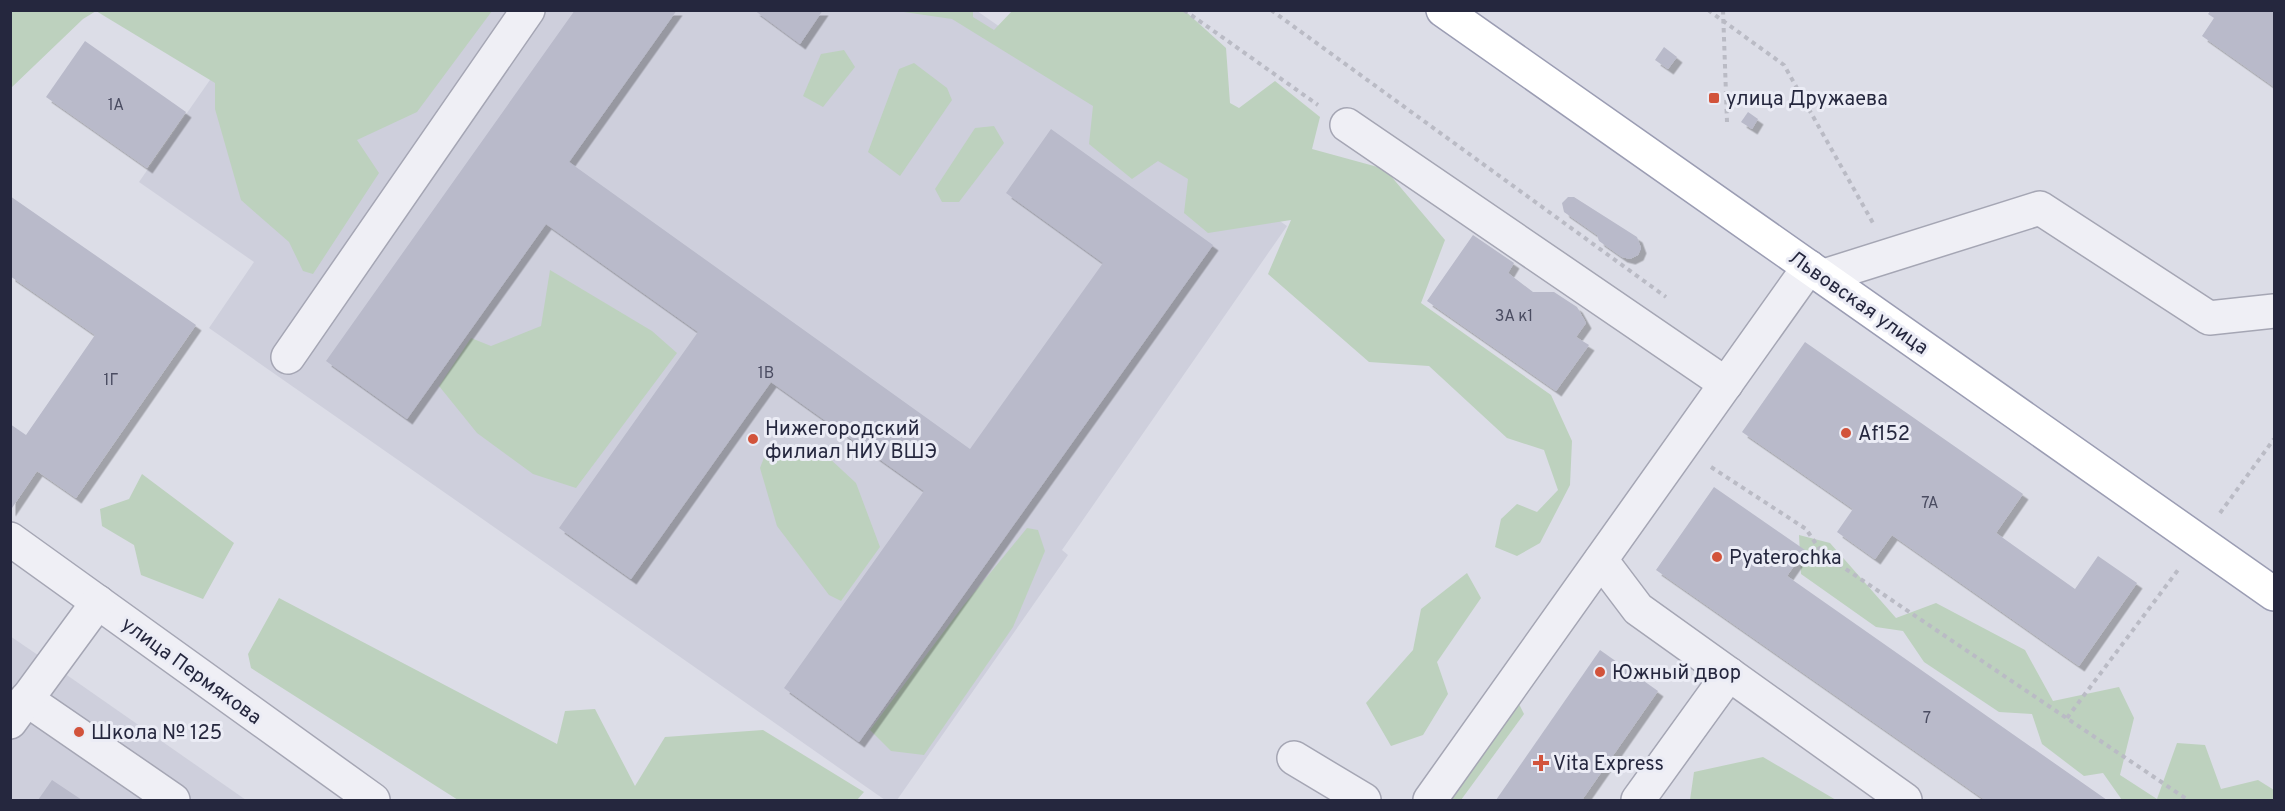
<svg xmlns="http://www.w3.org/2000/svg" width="2285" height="811" viewBox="0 0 2285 811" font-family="Overpass,sans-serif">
  <defs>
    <filter id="shadow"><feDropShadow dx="5.5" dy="5.5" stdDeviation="0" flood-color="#0004"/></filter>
  </defs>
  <rect width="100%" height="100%" fill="#dcdde7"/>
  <g fill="#cecfdc">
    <path d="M117 11H977L1287 226 1062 550 1068 555 897 800H885L209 328 254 262 139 182 212 77Z"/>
    <path d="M10 636 51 664 246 800H11Z"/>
  </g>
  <g fill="#bdd1be">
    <path d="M11 10H492V11L417 112 357 140 379 173 313 274 303 271 289 242 241 200 215 109V83L96 11 83 19 11 88Z"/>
    <path d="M897 11H973V17L994 30 1012 11H1185L1226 48 1230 103 1239 108 1275 81 1320 117 1312 149 1385 169 1445 240 1421 303 1551 395 1572 441 1570 485 1540 543 1517 556 1495 547 1501 519 1517 504 1537 512 1558 490 1544 450 1507 438 1429 366 1369 362 1268 274 1291 220 1208 233 1184 213 1188 179 1158 161 1132 179 1089 144 1093 106 952 19Z"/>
    <path d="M844 50 855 67 823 107 803 96 821 54Z"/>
    <path d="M914 63 947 88 952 100 900 176 868 152 899 69Z"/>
    <path d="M994 126 1004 143 959 202H942L935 189 975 128Z"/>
    <path d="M550 270 652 331 677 353 576 488 533 474 477 433 439 386 471 338 491 346 541 326Z"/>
    <path d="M768 447 828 457 856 483 880 547 841 601 829 595 777 526 760 468Z"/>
    <path d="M142 474 234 543 203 599 141 575 134 545 102 526 100 509 129 499Z"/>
    <path d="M1027 528 1038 530 1045 551 1013 627 924 755 891 751 870 730 963 606Z"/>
    <path d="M1799 535 1830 543 1896 618 1936 603 2025 650 2053 701 2119 687 2134 718 2120 775 2157 799 2177 743 2205 745 2221 789 2258 780 2274 790V800H2122L2103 773 2084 776 2042 744 2032 714 1999 712 1924 662 1903 631 1876 627 1801 574Z"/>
    <path d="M1467 573 1481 598 1437 662 1448 694 1423 735 1391 746 1366 703 1413 650 1421 609Z"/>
    <path d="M279 598 557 744 565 711 595 709 635 786 665 737 763 730 864 792 857 800H458L251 668 248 654Z"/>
    <path d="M1516 698 1524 714 1461 800H1416Z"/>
    <path d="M1763 757 1836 800H1690L1694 772Z"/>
  </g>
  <g fill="#b9baca" filter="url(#shadow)">
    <path d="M575 10H677L569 162 970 449 1103 263 1006 193 1051 129 1213 245 859 742 784 688 924 491 771 382 631 579 559 528 698 332 546 224 407 419 326 361Z"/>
    <path d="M754 10H823L800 44Z"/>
    <path d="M2211 10H2274V87L2202 36 2214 18 2208 14Z"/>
    <path d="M85 41 186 112 147 168 46 97Z"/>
    <path d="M1664 47 1677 57 1668 69 1655 60Z"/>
    <path d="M1748 112 1758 119 1752 129 1741 122Z"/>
    <path d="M10 196 196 325 76 498 37 471 10 511V424L26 435 95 335 10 276Z"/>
    <path d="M1568 197H1574L1637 237 1641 248 1638 255 1630 259 1622 257 1599 241 1597 235 1564 212 1562 203Z"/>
    <path d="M1473 235 1514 263 1508 273 1533 292H1554L1577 307 1586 323 1576 337 1589 345 1556 391 1427 301Z"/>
    <path d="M1805 342 2023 494 1996 533 2075 589 2098 556 2137 583 2079 666 1892 535 1875 559 1837 532 1853 509 1742 432Z"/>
    <path d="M1714 487 1805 550 1787 576 2107 800H1985L1656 570Z"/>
    <path d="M1600 650 1658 691 1582 800H1496Z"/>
    <path d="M52 780 82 800H38Z"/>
  </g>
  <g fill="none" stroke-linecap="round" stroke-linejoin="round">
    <defs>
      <g id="minor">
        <path d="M1347 125 1726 384"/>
        <path d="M1824 276 2040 208 2209 318 2274 311"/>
        <path d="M288 357 528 10"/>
        <path d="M10 539 373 800"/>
        <path d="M1601 560 1638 609 1905 800"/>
        <path d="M26 699 173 800"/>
        <path d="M10 722 98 602"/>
        <path d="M1294 758 1364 800"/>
        <path d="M1430 800 1809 267"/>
        <path d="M1638 800 1729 674"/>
      </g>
      <path id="major" d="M1443 10 2274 594"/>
    </defs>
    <use href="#minor" stroke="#a5a6b4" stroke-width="36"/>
    <use href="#major" stroke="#9b9db3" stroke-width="36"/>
    <g stroke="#babbc5" stroke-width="4" stroke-dasharray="4.5 4.5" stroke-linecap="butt">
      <path d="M1184 10 1318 105"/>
      <path d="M1271 10 1666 297"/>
      <path d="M1708 10 1784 65 1873 223"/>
      <path d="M1723 10 1727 122"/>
      <path d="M1711 467 1806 529 1822 553 2188 800"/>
      <path d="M2220 513 2274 439"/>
      <path d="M2067 718 2178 570"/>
    </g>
    <use href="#minor" stroke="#efeff5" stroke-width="33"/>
    <use href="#major" stroke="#fff" stroke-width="33"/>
  </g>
  <g fill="#d2533b" stroke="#ebecf5" stroke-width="2">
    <rect x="1708" y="92" width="12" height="12" rx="3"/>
    <circle cx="1846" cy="433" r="6"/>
    <circle cx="753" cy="439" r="6"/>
    <circle cx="1717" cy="557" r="6"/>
    <circle cx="1600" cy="672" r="6"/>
    <circle cx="79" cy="732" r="6"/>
    <path d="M1538 754h6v6h6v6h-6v6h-6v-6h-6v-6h6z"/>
  </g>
  <g text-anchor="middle" stroke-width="6" stroke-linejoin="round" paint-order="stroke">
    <g font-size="16" fill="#4a4c61">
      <text x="116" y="110">1А</text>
      <text x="1514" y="321">3А к1</text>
      <text x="766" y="378">1В</text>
      <text x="111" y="385">1Г</text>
      <text x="1930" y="508">7А</text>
      <text x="1927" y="723">7</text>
    </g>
    <g font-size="20" fill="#25273e" stroke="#ebecf5" text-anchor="start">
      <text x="1726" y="105">улица Дружаева</text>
      <text x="765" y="435">Нижегородский<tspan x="765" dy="23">филиал НИУ ВШЭ</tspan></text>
      <text x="1858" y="440">Af152</text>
      <text x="1729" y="564">Pyaterochka</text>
      <text x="1612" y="679">Южный двор</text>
      <text x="91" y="739">Школа № 125</text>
      <text x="1553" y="770">Vita Express</text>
    </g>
    <g font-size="20" fill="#25273e" stroke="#ebecf5">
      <text transform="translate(1859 302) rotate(35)" y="7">Львовская улица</text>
      <text transform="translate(192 670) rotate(36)" y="7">улица Пермякова</text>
    </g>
  </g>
  <rect width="2285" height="811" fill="none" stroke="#25273e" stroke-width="24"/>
</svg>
